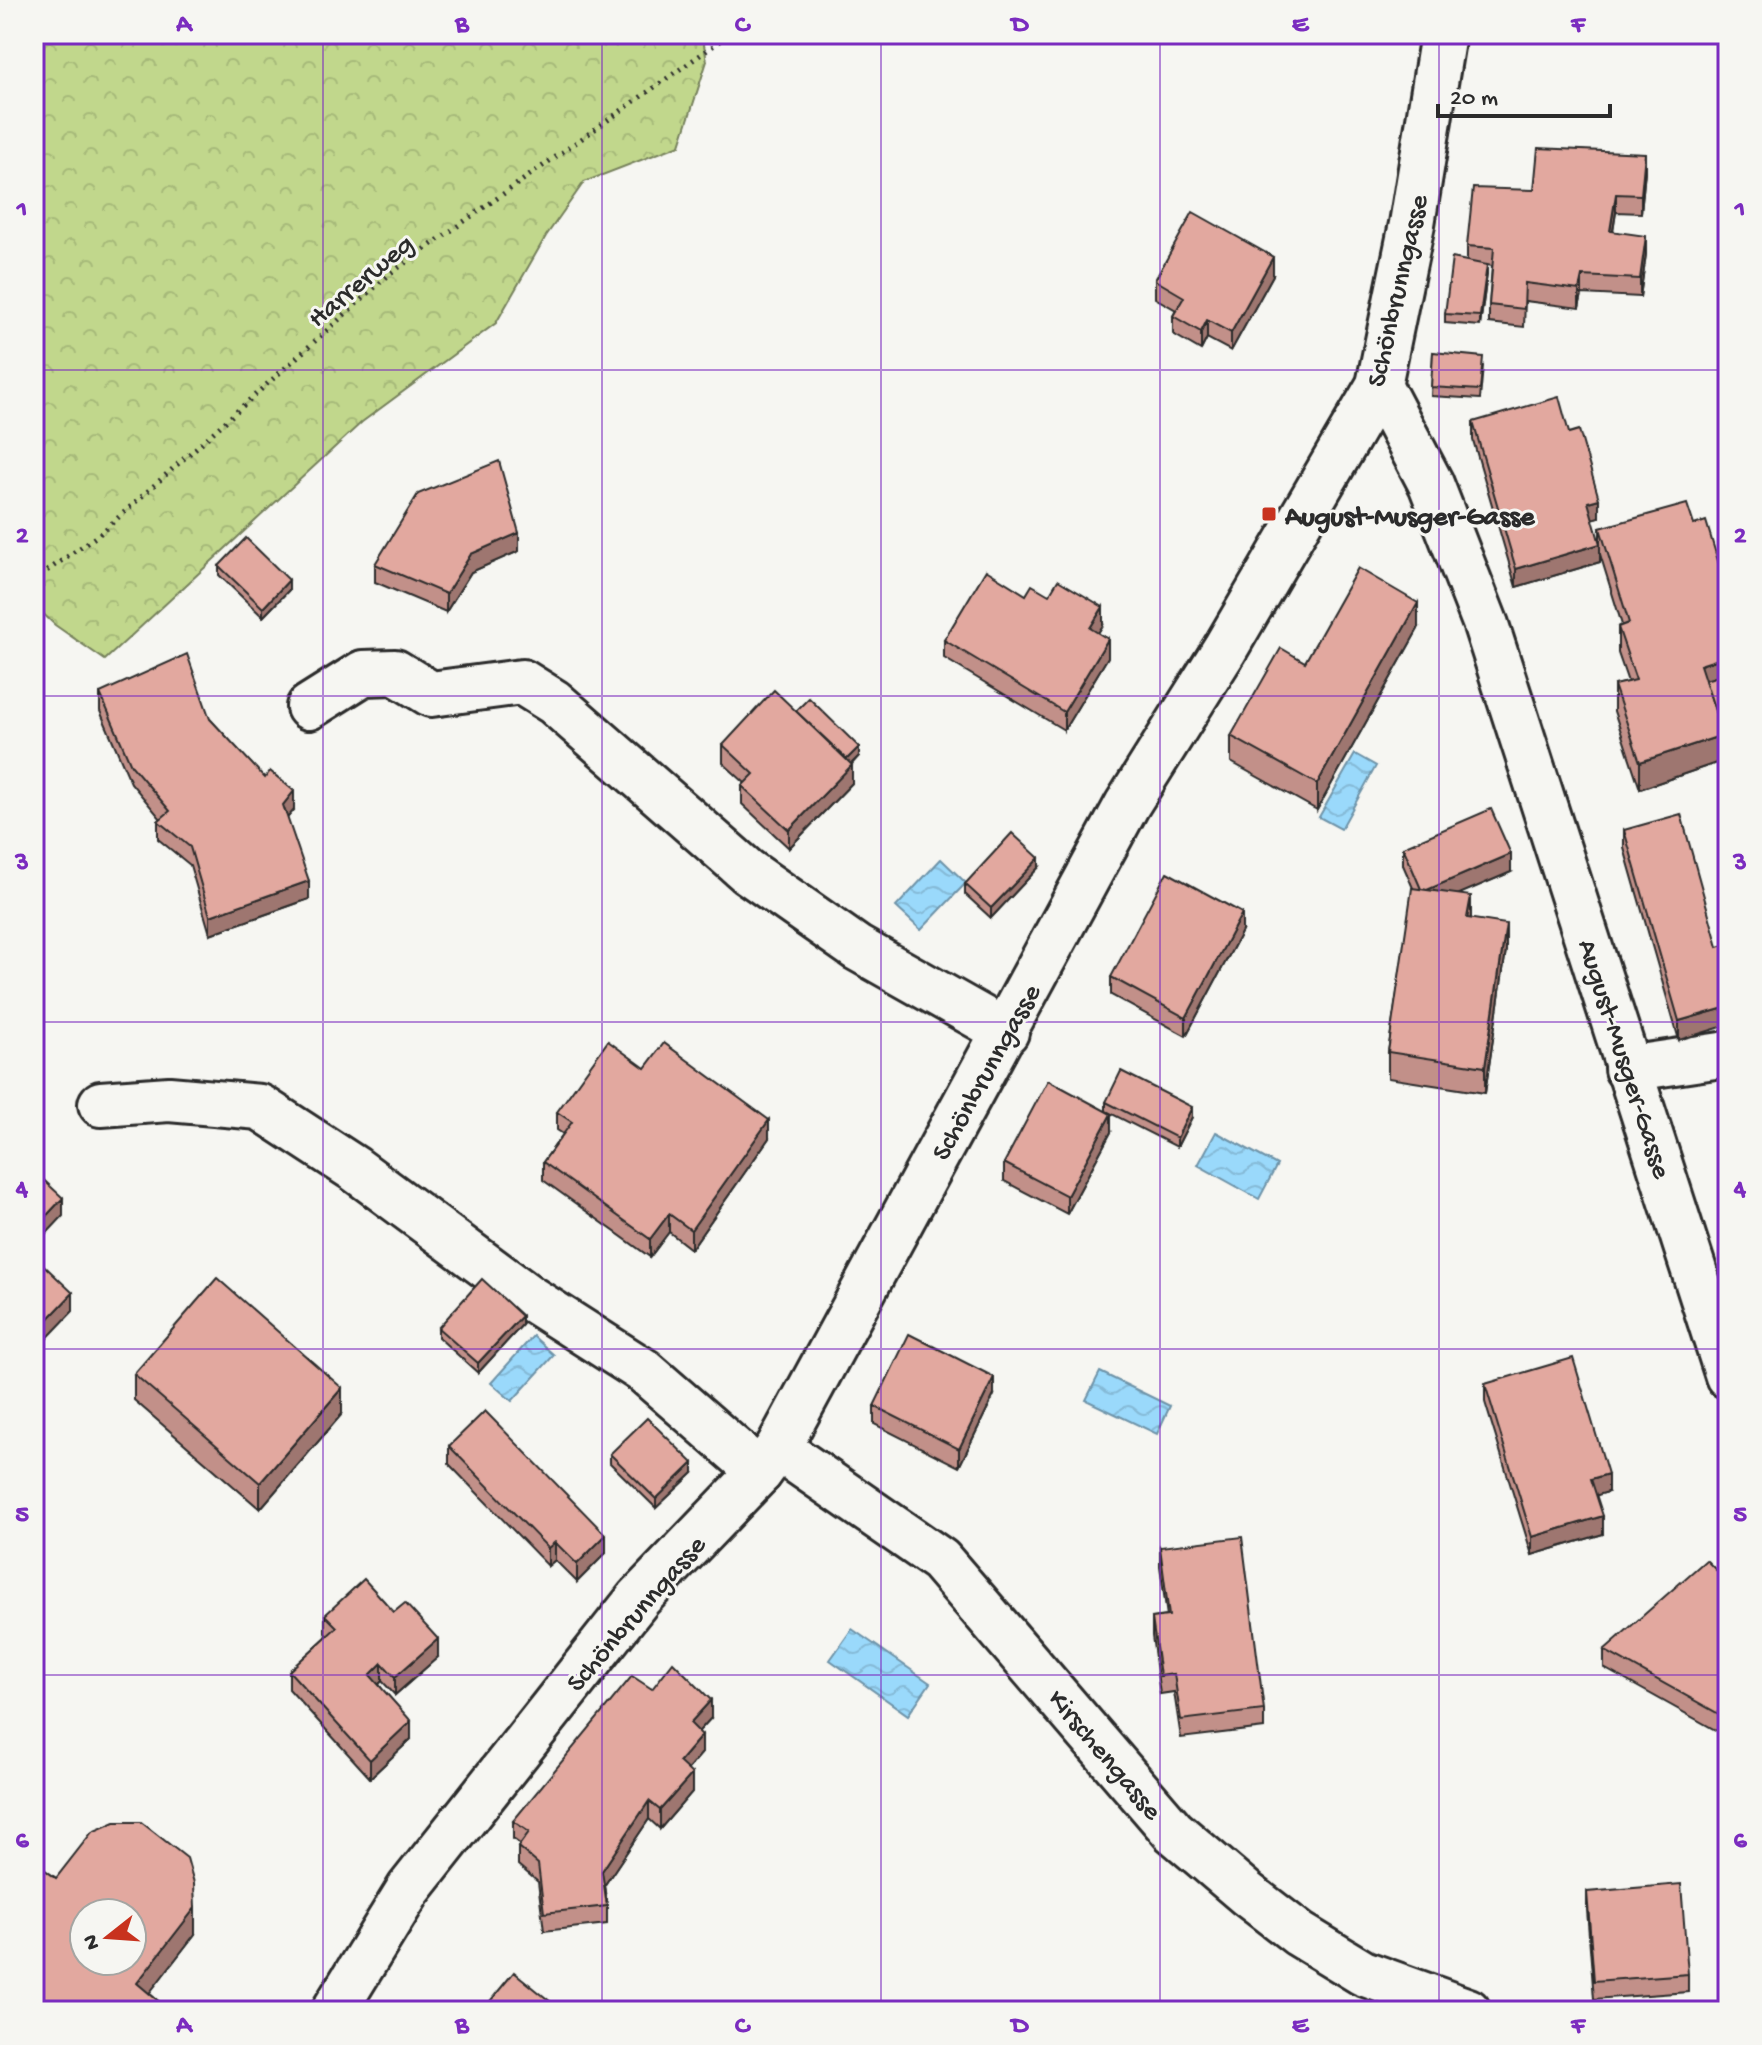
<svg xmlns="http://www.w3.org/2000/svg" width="1762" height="2045" viewBox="0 0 1762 2045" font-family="'Gochi Hand',sans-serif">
  <defs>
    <pattern id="forest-crowns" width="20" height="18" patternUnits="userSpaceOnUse" patternTransform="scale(2)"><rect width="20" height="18" fill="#c1d78c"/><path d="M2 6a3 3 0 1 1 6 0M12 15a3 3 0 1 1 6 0" fill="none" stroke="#a6b979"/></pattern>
    <pattern id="water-waves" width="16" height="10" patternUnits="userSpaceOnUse" patternTransform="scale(2)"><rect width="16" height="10" fill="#9ad9fb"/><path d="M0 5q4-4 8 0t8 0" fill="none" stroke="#85bad7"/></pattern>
  </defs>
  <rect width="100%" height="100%" fill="#f6f6f2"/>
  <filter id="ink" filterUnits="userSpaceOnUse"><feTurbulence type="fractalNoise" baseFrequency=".0125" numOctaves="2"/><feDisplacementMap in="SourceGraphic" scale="16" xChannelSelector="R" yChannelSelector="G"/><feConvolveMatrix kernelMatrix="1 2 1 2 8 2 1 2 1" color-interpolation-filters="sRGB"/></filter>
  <g filter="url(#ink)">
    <path fill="url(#forest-crowns)" stroke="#76815c" stroke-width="2" d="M34 34H702L707 61 680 145 584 182 546 236 496 323 362 422 105 660 55 625 34 605Z"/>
    <g fill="url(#water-waves)" stroke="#6e93a8" stroke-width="2">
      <path d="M1355 754 1376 766 1341 829 1319 817Z"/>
      <path d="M941 859 966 883 921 930 896 907Z"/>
      <path d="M1216 1132 1277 1165 1259 1199 1198 1165Z"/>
      <path d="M533 1336 554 1355 512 1401 491 1383Z"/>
      <path d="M1100 1372 1170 1406 1157 1434 1086 1400Z"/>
      <path d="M852 1629 930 1683 908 1715 830 1660Z"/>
    </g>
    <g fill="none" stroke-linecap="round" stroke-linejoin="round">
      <defs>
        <g id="minor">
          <path d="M1379 385 1431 484 1486 625 1728 1376"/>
          <path d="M309 707 363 673 395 672 431 694 522 682 554 702 747 871 857 948 1006 1032"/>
          <path d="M1627 1069 1728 1054"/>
          <path d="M101 1104 169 1099 260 1107 355 1169 528 1297 644 1371 760 1472"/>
          <path d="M778 1448 940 1560 1173 1831 1247 1894 1299 1934 1363 1973 1468 2011"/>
          <path d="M334 2011 409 1889 639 1598 760 1472 778 1448 1127 805 1225 649 1379 385 1412 224 1443 34"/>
        </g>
      </defs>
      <use href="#minor" stroke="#2b2b2b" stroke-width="50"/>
      <path stroke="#2b2b2b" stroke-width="5" stroke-dasharray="2 6" stroke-linecap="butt" d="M34 580 101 533 391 273 730 34"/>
      <use href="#minor" stroke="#f6f6f2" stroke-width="44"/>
    </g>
    <g fill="#c29089" stroke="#2b2b2b" stroke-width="2">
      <path d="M1645 171 1641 213 1616 212 1613 232 1646 254 1640 297 1582 294 1579 308 1525 301 1524 327 1489 323V305L1492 266 1487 265V274L1480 326 1445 323V314L1467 261V246L1534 190Z"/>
      <path d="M1273 275 1231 351 1207 338 1201 350 1173 334V316L1176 310 1155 298V280Z"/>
      <path d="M1433 352 1483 366 1480 399 1431 396Z"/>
      <path d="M1473 422 1569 433 1599 517 1592 519 1600 562 1516 587 1473 440Z"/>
      <path d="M1694 525 1728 594V759L1640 789 1614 711V685L1628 682 1618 653V627L1622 625 1600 554V528Z"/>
      <path d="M519 551 471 572 446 612 375 582V564Z"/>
      <path d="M219 566 289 590 263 617 219 575Z"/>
      <path d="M1103 625 1098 633 1108 657 1064 730 944 658V640Z"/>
      <path d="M1418 629 1317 810 1231 762V736Z"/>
      <path d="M100 693 210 719 294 810 287 818 309 899 210 934 190 865 158 839V821L161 819 131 783 100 711Z"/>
      <path d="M796 711 859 756 852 764V783L789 848 742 804V786L745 783 723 763V745Z"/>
      <path d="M1624 830 1718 947 1679 1040 1624 848Z"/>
      <path d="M1403 847 1511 872 1458 894 1471 918 1506 950 1485 1093 1388 1078V1052L1413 888 1403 865Z"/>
      <path d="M1039 867 991 918 965 894V884Z"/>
      <path d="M1242 931 1186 1036 1111 995V977Z"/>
      <path d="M645 1068 769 1138 691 1249 669 1232 650 1257 543 1180V1162L563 1134 557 1130V1112Z"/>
      <path d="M1106 1102 1192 1117 1177 1147 1106 1111Z"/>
      <path d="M1111 1132 1067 1214 1004 1181V1163Z"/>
      <path d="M522 1325 478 1373 438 1337V1328Z"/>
      <path d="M134 1374 342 1414 260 1509 134 1400Z"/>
      <path d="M1485 1384 1608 1492 1596 1495 1603 1534 1532 1555 1485 1402Z"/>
      <path d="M994 1395 959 1467 874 1424V1406Z"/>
      <path d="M449 1446 606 1553 577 1582 555 1560 548 1566 449 1464Z"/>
      <path d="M610 1454 693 1473 656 1508 610 1463Z"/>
      <path d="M1160 1547 1264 1710V1728L1181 1738 1174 1692 1160 1694 1152 1636V1618L1167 1616 1160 1566Z"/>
      <path d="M1728 1582V1737L1604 1668V1650Z"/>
      <path d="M394 1612 438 1657 395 1695 382 1681 379 1684 411 1739 370 1778 289 1689V1671L327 1636 325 1633V1615Z"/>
      <path d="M652 1689 711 1718 698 1732 702 1753 687 1770 692 1792 660 1829 649 1819 604 1886 607 1906V1924L544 1931 538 1882 518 1865V1847L520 1844 513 1839V1821Z"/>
      <path d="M34 1862 56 1878 195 1934 149 1993 170 2011H34Z"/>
      <path d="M1587 1892 1688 1974V1992L1594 1999 1587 1910Z"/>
    </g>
    <g fill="#9e766f" stroke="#2b2b2b" stroke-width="2">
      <path d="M1645 153V171L1641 213V195Z"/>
      <path d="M1616 194V212L1610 249V231Z"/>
      <path d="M1646 236V254L1640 297V279Z"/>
      <path d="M1273 257V275L1231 351V333Z"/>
      <path d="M1487 265V274L1480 326V316Z"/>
      <path d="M1582 276V294L1579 308V290Z"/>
      <path d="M1207 320V338L1201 350V332Z"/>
      <path d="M1599 499V517L1588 520V502Z"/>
      <path d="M519 533V551L471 572 446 612V594L471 554Z"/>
      <path d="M1600 544V562L1516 587V569Z"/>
      <path d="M289 580V590L263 617V608Z"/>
      <path d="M1418 603V629L1317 810V784Z"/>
      <path d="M1103 607V625L1090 646V628Z"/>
      <path d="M1108 639V657L1064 730V712Z"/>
      <path d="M1728 656V682L1703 690 1700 665Z"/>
      <path d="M1723 735 1728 750V759L1640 789V762Z"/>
      <path d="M859 747V756L842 773V764Z"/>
      <path d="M852 765V783L789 848V830Z"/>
      <path d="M294 791V810L283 823V805Z"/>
      <path d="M1511 854V872L1422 910V892Z"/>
      <path d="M1039 858V867L991 918V908Z"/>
      <path d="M309 881V899L210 934V916Z"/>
      <path d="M1471 896V922L1467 918Z"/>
      <path d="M1242 913V931L1186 1036V1018Z"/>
      <path d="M1506 924V950L1485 1093V1067Z"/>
      <path d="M1728 1007V1025L1679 1040V1021Z"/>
      <path d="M1192 1107V1117L1177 1147V1138Z"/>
      <path d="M1111 1114V1132L1067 1214V1196Z"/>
      <path d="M769 1120V1138L691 1249V1230Z"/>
      <path d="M63 1198V1216L34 1247V1229Z"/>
      <path d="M669 1214V1232L650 1257V1239Z"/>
      <path d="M73 1293V1311L34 1352V1334Z"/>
      <path d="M522 1316V1325L478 1373V1363Z"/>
      <path d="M994 1377V1395L959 1467V1449Z"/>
      <path d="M342 1388V1414L260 1509V1483Z"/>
      <path d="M693 1463V1473L656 1508V1499Z"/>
      <path d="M1608 1474V1492L1591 1497V1479Z"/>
      <path d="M1603 1516V1534L1532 1555V1537Z"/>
      <path d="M606 1535V1553L577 1582V1564Z"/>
      <path d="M555 1542V1560L548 1566V1548Z"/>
      <path d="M438 1639V1657L395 1695V1677Z"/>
      <path d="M382 1663V1681L370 1693V1675Z"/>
      <path d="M711 1700V1718L690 1741V1723Z"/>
      <path d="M411 1721V1739L370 1778V1760Z"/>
      <path d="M702 1735V1753L679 1780V1762Z"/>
      <path d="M692 1774V1792L660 1829V1810Z"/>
      <path d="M649 1801V1819L602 1889V1871Z"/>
      <path d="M195 1908V1934L137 2009V1983Z"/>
    </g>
    <g fill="#e2a89f" stroke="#2b2b2b" stroke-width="2" fill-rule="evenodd">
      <path d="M1538 148 1645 153 1641 195 1616 194 1610 231 1646 236 1640 279 1582 276 1579 290 1525 283 1524 309 1489 305 1494 248 1467 246 1473 188 1534 190Z"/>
      <path d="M1193 212 1273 257 1231 333 1207 320 1201 332 1173 316 1184 297 1155 280Z"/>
      <path d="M1452 258 1487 265 1480 316 1445 314Z"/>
      <path d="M1433 352 1483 357 1480 390 1431 387Z"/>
      <path d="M1559 397 1569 433 1579 430 1599 499 1588 502 1600 544 1516 569 1473 422Z"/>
      <path d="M499 461 519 533 471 554 446 594 375 564 418 494Z"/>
      <path d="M1687 504 1694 525 1706 521 1728 594V656L1700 665 1723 735 1640 762 1614 685 1636 680 1618 627 1629 623 1600 528Z"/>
      <path d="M246 538 289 580 263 608 219 566Z"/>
      <path d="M1358 568 1418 603 1317 784 1231 736 1281 648 1305 662Z"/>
      <path d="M986 570 1026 595 1032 585 1049 595 1058 580 1103 607 1090 628 1108 639 1064 712 944 640Z"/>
      <path d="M187 654 210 719 265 778 270 771 294 791 283 805 309 881 210 916 190 847 158 821 170 811 131 765 100 693Z"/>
      <path d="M1728 673V750L1723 752V735L1705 680Z"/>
      <path d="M774 690 852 765 789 830 742 786 754 774 723 745Z"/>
      <path d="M809 698 859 747 847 759 796 711Z"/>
      <path d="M1491 809 1511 854 1427 890 1421 889 1403 847Z"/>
      <path d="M1681 814 1718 947 1728 944V1007L1679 1021 1624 830Z"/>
      <path d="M1012 833 1039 858 991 908 965 884Z"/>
      <path d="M1167 872 1242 913 1186 1018 1111 977Z"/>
      <path d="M1412 888 1471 896 1467 918 1506 924 1485 1067 1388 1052Z"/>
      <path d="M608 1041 645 1068 664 1043 769 1120 691 1230 669 1214 650 1239 543 1162 572 1122 557 1112Z"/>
      <path d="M1121 1071 1192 1107 1177 1138 1106 1102Z"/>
      <path d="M1048 1080 1111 1114 1067 1196 1004 1163Z"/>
      <path d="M34 1171 63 1198 34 1229Z"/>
      <path d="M34 1256 73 1293 34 1334Z"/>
      <path d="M217 1278 342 1388 260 1483 134 1374Z"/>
      <path d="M482 1279 522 1316 478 1363 438 1328Z"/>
      <path d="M909 1334 994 1377 959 1449 874 1406Z"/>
      <path d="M1573 1358 1608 1474 1591 1479 1603 1516 1532 1537 1485 1384Z"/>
      <path d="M485 1411 606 1535 577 1564 555 1542 548 1548 449 1446Z"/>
      <path d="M647 1418 693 1463 656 1499 610 1454Z"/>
      <path d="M1242 1537 1264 1710 1181 1720 1174 1674 1160 1676 1152 1618 1169 1616 1160 1547Z"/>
      <path d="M1706 1560 1728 1582V1719L1604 1650Z"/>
      <path d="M364 1579 394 1612 405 1603 438 1639 395 1677 382 1663 370 1675 411 1721 370 1760 289 1671 337 1627 325 1615Z"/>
      <path d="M673 1662 711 1700 690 1723 702 1735 679 1762 692 1774 660 1810 649 1801 602 1871 607 1906 544 1913 538 1864 518 1847 529 1832 513 1821 632 1676 652 1689Z"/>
      <path d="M115 1822H141L187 1858 194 1883 195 1908 137 1983 170 2011H55L34 1996V1862L56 1878 92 1832ZM84 1913H132V1961H84Z"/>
      <path d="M1681 1884 1688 1974 1594 1981 1587 1892Z"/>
      <path d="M514 1972 562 2011H482Z"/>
    </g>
  </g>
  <path fill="none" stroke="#7b2cbf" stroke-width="2" stroke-opacity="0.55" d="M323 34V2011M602 34V2011M881 34V2011M1160 34V2011M1439 34V2011M34 370H1728M34 696H1728M34 1022H1728M34 1349H1728M34 1675H1728"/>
  <rect fill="#c8321e" stroke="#f6f6f2" stroke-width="3" x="1261" y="506" width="16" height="16" rx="4"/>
  <g text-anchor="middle" stroke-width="6" stroke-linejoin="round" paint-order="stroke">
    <g font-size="28" fill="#2b2b2b" stroke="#f6f6f2">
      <text transform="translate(359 279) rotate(-40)" y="10">Harrerweg</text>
      <text transform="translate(1395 290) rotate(-77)" y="10">Schönbrunngasse</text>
      <text transform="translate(1627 1058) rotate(72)" y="10">August-Musger-Gasse</text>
      <text transform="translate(984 1071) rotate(-61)" y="10">Schönbrunngasse</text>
      <text transform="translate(634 1612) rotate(-49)" y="10">Schönbrunngasse</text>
      <text transform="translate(1107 1753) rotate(50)" y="10">Kirschengasse</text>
    </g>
    <g font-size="28" font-weight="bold" fill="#2b2b2b" stroke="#f6f6f2" text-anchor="start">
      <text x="1285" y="524">August-Musger-Gasse</text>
    </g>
  </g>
  <rect width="1762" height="2045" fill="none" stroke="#f6f6f2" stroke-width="88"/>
  <g transform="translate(108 1937) rotate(253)"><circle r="38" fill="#f6f6f2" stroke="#a5a5a2" stroke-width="2"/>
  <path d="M0-6L14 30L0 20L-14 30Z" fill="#c8321e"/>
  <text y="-12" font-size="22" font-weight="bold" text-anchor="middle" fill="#2b2b2b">N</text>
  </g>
  <path d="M1438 104v12h172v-12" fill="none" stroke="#2b2b2b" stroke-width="4"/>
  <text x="1450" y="104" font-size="24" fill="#2b2b2b" stroke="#f6f6f2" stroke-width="6" paint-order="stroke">20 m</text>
  <rect x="44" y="44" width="1674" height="1957" fill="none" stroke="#7b2cbf" stroke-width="3"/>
  <g font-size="26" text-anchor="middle" font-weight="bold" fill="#7b2cbf">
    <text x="184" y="31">A</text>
    <text x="462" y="31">B</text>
    <text x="742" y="31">C</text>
    <text x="1020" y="31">D</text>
    <text x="1300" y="31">E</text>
    <text x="1578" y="31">F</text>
    <text x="22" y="216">1</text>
    <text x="1740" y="216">1</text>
    <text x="22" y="542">2</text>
    <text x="1740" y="542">2</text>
    <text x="22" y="869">3</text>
    <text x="1740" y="869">3</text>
    <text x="22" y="1195">4</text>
    <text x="1740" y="1195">4</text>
    <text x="22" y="1521">5</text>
    <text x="1740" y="1521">5</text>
    <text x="22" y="1847">6</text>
    <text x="1740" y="1847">6</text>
    <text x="184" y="2032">A</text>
    <text x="462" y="2032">B</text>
    <text x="742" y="2032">C</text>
    <text x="1020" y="2032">D</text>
    <text x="1300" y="2032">E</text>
    <text x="1578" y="2032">F</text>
  </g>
</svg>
